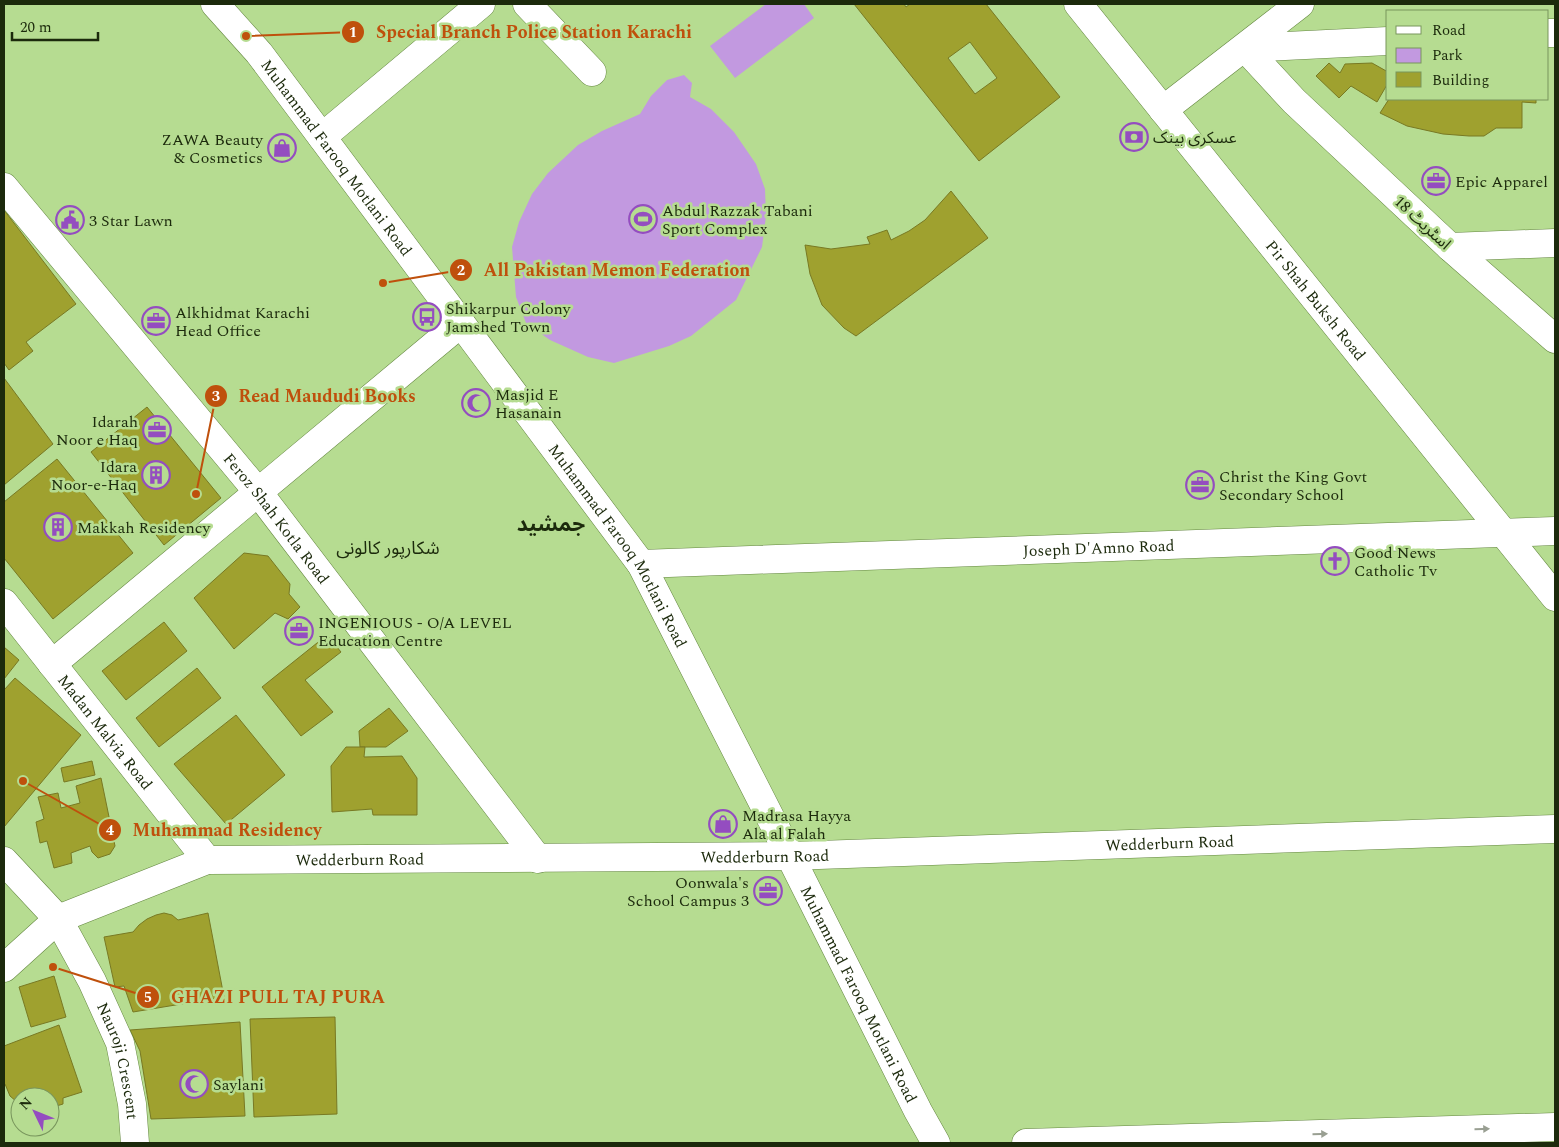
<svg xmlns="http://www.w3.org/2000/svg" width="1559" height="1147" viewBox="0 0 1559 1147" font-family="Spectral,'Noto Sans Arabic',serif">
  <rect width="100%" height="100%" fill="#b6dc91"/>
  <g fill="#c299e0">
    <path d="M766 4H804L814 18 735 78 710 46Z"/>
    <path d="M684 75 692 83 690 97 711 109 734 132 756 164 765 189 766 216 762 247 736 300 691 336 669 346 614 363 588 357 550 340 526 323 516 297 512 247 519 222 532 194 548 173 578 145 602 131 640 114 651 96 667 80Z"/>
  </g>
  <g fill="#9fa12f" stroke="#787923" fill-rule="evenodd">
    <path d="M854 4H904L906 7 910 4H986L1060 97 979 161ZM970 42 997 78 975 94 948 58Z"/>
    <path d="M1329 63 1340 73 1345 64 1372 63 1388 72V83L1377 102 1351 86 1339 98 1316 76Z"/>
    <path d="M1389 99H1536V103L1522 102V128H1496L1484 136H1469L1443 134 1407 126 1380 113Z"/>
    <path d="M951 191 988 238 856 336 844 328 822 305 810 274 805 245 831 249 870 244 867 237 887 230 891 240 909 231 925 220Z"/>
    <path d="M4 210 76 304 26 342 33 351 9 370 4 363Z"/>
    <path d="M4 378 53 444 4 485Z"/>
    <path d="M147 407 221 498 164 545 91 452Z"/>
    <path d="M57 459 133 553 53 619 4 558V502Z"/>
    <path d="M244 553 268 556 290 584 289 594 300 607 288 619 275 613 234 649 194 598Z"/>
    <path d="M164 622 187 651 126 700 102 671Z"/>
    <path d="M327 635 341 652 305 680 333 712 301 736 262 687Z"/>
    <path d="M4 647 19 660 4 679Z"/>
    <path d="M197 668 221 698 159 747 136 718Z"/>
    <path d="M15 678 81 735 4 827V690Z"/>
    <path d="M389 708 408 731 386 747H360L359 731Z"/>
    <path d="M236 715 285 775 226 824 174 764Z"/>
    <path d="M346 747H365L364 757 402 756 417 778V815H373L372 809 332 812 331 766Z"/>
    <path d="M92 761 95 775 64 782 61 768Z"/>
    <path d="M101 778 115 846 110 854 98 858 92 852 90 846 71 853 72 863 54 868 47 841 40 843 36 822 44 819 38 797 58 793 61 808 80 803 76 786Z"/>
    <path d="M164 913 172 915 178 920 208 913 224 997 133 1012 124 986 115 987 104 937 133 932 139 925 147 919 156 915Z"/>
    <path d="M54 976 66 1017 31 1027 19 987Z"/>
    <path d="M335 1017 337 1114 254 1117 250 1019Z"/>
    <path d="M240 1022 245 1116 151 1119 140 1051 130 1030Z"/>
    <path d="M59 1025 82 1092 63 1098V1104L50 1108V1097H20V1103L17 1102 10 1096 5 1084H4V1046Z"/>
  </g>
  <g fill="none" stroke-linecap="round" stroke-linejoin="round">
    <defs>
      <g id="minor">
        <path id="s1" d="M215 4 259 53 641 564 790 856 918 1111 936 1143"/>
        <path d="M527 4 592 72"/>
        <path d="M1548 33H1555"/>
        <path d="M1245 48 1294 101 1450 247 1555 339"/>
        <path d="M1245 48 1388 41"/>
        <path d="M1163 110 1300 4"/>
        <path d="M322 137 481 4"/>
        <path id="s2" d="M4 187 258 492 538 859"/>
        <path d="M1450 247 1555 243"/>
        <path id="s3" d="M641 564 1555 531"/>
        <path id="s4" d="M4 603 207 860"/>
        <path d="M52 664 461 323"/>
        <path id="s5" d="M4 861 58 919 92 981 120 1043 132 1104 135 1143"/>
        <path id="s6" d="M4 968 58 919 207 860 790 856 1555 829"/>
      </g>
      <g id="tertiary">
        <path id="s7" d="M1078 4 1555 597"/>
      </g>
      <path id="secondary" d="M1026 1143 1555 1127"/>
    </defs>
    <use href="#minor" stroke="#648740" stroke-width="29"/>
    <use href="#tertiary" stroke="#648740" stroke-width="29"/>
    <use href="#secondary" stroke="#648740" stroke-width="29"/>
    <use href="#minor" stroke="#fff" stroke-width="28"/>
    <use href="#tertiary" stroke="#fff" stroke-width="28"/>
    <use href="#secondary" stroke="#fff" stroke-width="28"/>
  </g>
  <defs><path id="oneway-solid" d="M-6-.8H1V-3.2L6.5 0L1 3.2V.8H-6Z" transform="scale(1.25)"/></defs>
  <g fill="#999f92">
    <use href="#oneway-solid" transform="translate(1482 1129) rotate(-2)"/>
    <use href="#oneway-solid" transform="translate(1320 1134) rotate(-2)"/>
  </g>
  <defs>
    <symbol id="bank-ring" viewBox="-11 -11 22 22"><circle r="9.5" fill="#b6dc91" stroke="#944dc0" stroke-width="1.5"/><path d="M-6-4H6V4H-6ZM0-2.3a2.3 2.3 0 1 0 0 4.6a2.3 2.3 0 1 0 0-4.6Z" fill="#944dc0"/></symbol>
    <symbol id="shop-ring" viewBox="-11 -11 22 22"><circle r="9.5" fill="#b6dc91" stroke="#944dc0" stroke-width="1.5"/><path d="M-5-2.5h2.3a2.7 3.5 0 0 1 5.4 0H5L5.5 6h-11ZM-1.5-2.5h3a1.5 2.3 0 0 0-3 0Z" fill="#944dc0"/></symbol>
    <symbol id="office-ring" viewBox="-11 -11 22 22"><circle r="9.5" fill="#b6dc91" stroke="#944dc0" stroke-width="1.5"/><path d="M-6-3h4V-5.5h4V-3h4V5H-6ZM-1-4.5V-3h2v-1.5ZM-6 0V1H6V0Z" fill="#944dc0"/></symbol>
    <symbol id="stadium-ring" viewBox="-11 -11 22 22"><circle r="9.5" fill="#b6dc91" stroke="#944dc0" stroke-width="1.5"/><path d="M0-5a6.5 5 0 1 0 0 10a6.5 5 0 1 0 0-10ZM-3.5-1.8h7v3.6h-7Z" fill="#944dc0"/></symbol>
    <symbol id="civic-ring" viewBox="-11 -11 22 22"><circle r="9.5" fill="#b6dc91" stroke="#944dc0" stroke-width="1.5"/><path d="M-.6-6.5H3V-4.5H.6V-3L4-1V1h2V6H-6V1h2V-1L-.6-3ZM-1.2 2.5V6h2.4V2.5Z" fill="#944dc0"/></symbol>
    <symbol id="bus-ring" viewBox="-11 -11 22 22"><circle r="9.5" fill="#b6dc91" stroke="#944dc0" stroke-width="1.5"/><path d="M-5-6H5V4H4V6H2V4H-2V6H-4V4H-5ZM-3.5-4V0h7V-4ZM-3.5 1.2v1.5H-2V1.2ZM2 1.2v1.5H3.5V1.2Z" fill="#944dc0"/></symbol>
    <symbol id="mosque-ring" viewBox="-11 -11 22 22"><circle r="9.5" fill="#b6dc91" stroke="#944dc0" stroke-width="1.5"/><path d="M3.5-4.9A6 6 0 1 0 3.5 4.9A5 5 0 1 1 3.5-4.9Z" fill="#944dc0"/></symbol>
    <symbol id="building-ring" viewBox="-11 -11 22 22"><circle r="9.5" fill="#b6dc91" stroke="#944dc0" stroke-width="1.5"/><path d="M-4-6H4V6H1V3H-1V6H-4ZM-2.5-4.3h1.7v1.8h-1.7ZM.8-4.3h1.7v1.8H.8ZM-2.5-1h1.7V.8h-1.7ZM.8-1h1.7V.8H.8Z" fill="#944dc0"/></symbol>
    <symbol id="church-ring" viewBox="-11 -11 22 22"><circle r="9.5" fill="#b6dc91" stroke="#944dc0" stroke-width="1.5"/><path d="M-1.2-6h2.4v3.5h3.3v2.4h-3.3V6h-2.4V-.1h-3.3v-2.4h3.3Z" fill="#944dc0"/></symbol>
  </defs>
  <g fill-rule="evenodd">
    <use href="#bank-ring" x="1118" y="121" width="32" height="32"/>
    <use href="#shop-ring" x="266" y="132" width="32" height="32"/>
    <use href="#office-ring" x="1420" y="165" width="32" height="32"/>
    <use href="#stadium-ring" x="627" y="203" width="32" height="32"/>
    <use href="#civic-ring" x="54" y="204" width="32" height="32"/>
    <use href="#bus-ring" x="411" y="301" width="32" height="32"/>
    <use href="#office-ring" x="140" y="305" width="32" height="32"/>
    <use href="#mosque-ring" x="460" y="387" width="32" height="32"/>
    <use href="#office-ring" x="141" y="414" width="32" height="32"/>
    <use href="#building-ring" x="140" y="459" width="32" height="32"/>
    <use href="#office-ring" x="1184" y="469" width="32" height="32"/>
    <use href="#building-ring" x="42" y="511" width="32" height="32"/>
    <use href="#church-ring" x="1319" y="545" width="32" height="32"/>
    <use href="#office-ring" x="283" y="615" width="32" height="32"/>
    <use href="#shop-ring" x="707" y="808" width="32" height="32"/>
    <use href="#office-ring" x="752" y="875" width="32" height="32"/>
    <use href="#mosque-ring" x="178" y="1068" width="32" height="32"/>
  </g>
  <g text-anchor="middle" stroke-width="5" stroke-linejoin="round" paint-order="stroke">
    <g font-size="16" fill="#1c2a0c" stroke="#b6dc91" text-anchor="start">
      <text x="1153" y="143">عسکری بینک</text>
      <text x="263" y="145" text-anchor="end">ZAWA Beauty<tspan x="263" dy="18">&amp; Cosmetics</tspan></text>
      <text x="1455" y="187">Epic Apparel</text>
      <text x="662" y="216">Abdul Razzak Tabani<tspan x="662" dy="18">Sport Complex</tspan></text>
      <text x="89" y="226">3 Star Lawn</text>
      <text x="446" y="314">Shikarpur Colony<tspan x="446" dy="18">Jamshed Town</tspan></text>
      <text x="175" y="318">Alkhidmat Karachi<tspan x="175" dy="18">Head Office</tspan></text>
      <text x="495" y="400">Masjid E<tspan x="495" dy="18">Hasanain</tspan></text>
      <text x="138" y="427" text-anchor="end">Idarah<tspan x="138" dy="18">Noor e Haq</tspan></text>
      <text x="137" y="472" text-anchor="end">Idara<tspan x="137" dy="18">Noor-e-Haq</tspan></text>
      <text x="1219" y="482">Christ the King Govt<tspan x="1219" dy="18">Secondary School</tspan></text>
      <text x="77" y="533">Makkah Residency</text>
      <text x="1354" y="558">Good News<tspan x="1354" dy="18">Catholic Tv</tspan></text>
      <text x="318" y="628">INGENIOUS - O/A LEVEL<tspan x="318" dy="18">Education Centre</tspan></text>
      <text x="742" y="821">Madrasa Hayya<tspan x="742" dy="18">Ala al Falah</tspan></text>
      <text x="749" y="888" text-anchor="end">Oonwala's<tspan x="749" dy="18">School Campus 3</tspan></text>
      <text x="213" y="1090">Saylani</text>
    </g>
    <g font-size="16" fill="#1c2a0c" stroke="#b6dc91">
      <text dy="6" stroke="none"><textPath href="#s1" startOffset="196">Muhammad Farooq Motlani Road</textPath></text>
      <text transform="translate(1423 222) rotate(43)" y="6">اسٹریٹ 18</text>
      <text dy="6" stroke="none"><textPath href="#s7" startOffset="380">Pir Shah Buksh Road</textPath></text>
      <text dy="6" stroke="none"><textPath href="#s2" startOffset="429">Feroz Shah Kotla Road</textPath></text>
      <text dy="6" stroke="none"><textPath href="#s1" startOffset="676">Muhammad Farooq Motlani Road</textPath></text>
      <text dy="6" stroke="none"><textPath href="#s3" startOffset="458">Joseph D'Amno Road</textPath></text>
      <text dy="6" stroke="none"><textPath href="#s4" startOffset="164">Madan Malvia Road</textPath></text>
      <text dy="6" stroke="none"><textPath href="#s6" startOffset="1196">Wedderburn Road</textPath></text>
      <text dy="6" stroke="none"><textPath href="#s6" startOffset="791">Wedderburn Road</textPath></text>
      <text dy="6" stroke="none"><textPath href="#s6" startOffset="386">Wedderburn Road</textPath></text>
      <text dy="6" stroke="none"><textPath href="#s1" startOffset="1186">Muhammad Farooq Motlani Road</textPath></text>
      <text dy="6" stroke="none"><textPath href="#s5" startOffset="235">Nauroji Crescent</textPath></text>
    </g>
    <g font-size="18" fill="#1c2a0c" stroke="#b6dc91">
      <text x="388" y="554">شکارپور کالونی</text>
    </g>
    <g font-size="21" font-weight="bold" fill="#1c2a0c" stroke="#b6dc91">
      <text x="551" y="531">جمشید</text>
    </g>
  </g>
  <path fill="none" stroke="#bf500c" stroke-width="2" d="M246 36L353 32M383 283L461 270M196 494L216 396M23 781L110 830M53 967L148 997"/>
  <g fill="#bf500c" stroke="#b6dc91" stroke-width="2">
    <circle cx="246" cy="36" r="5"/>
    <circle cx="383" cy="283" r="5"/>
    <circle cx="196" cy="494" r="5"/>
    <circle cx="23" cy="781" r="5"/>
    <circle cx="53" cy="967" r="5"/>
    <circle cx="353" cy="32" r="12"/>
    <circle cx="461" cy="270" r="12"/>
    <circle cx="216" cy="396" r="12"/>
    <circle cx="110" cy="830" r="12"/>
    <circle cx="148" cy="997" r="12"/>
  </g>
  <g font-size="15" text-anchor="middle" font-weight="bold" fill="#fff">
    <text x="353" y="37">1</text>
    <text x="461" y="275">2</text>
    <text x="216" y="401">3</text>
    <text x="110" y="835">4</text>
    <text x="148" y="1002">5</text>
  </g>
  <g font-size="18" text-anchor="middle" font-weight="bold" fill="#bf500c" stroke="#b6dc91" stroke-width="5" stroke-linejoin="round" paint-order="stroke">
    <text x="534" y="38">Special Branch Police Station Karachi</text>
    <text x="617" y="276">All Pakistan Memon Federation</text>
    <text x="327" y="402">Read Maududi Books</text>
    <text x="227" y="836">Muhammad Residency</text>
    <text x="278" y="1003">GHAZI PULL TAJ PURA</text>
  </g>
  <rect width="1559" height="1147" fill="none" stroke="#1c2a0c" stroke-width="10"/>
  <rect x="1386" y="10" width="162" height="90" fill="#b6dc91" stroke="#78955c"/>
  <rect x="1396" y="26" width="25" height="8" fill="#ffffff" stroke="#78955c"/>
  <text x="1432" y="35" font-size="15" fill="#1c2a0c">Road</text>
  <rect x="1396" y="48" width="25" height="15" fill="#c299e0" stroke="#78955c"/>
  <text x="1432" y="60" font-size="15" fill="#1c2a0c">Park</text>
  <rect x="1396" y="72" width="25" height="15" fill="#9fa12f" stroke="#78955c"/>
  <text x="1432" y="85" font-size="15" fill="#1c2a0c">Building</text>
  <g transform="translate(35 1112) rotate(313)"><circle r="24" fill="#b6dc91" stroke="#78955c"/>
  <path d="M0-4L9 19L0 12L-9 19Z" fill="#944dc0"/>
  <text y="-8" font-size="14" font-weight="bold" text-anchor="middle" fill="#1c2a0c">N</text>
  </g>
  <path d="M12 32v8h86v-8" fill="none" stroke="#1c2a0c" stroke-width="2.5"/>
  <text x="20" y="32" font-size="15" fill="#1c2a0c" stroke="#b6dc91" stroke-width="4" paint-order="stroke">20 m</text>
</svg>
